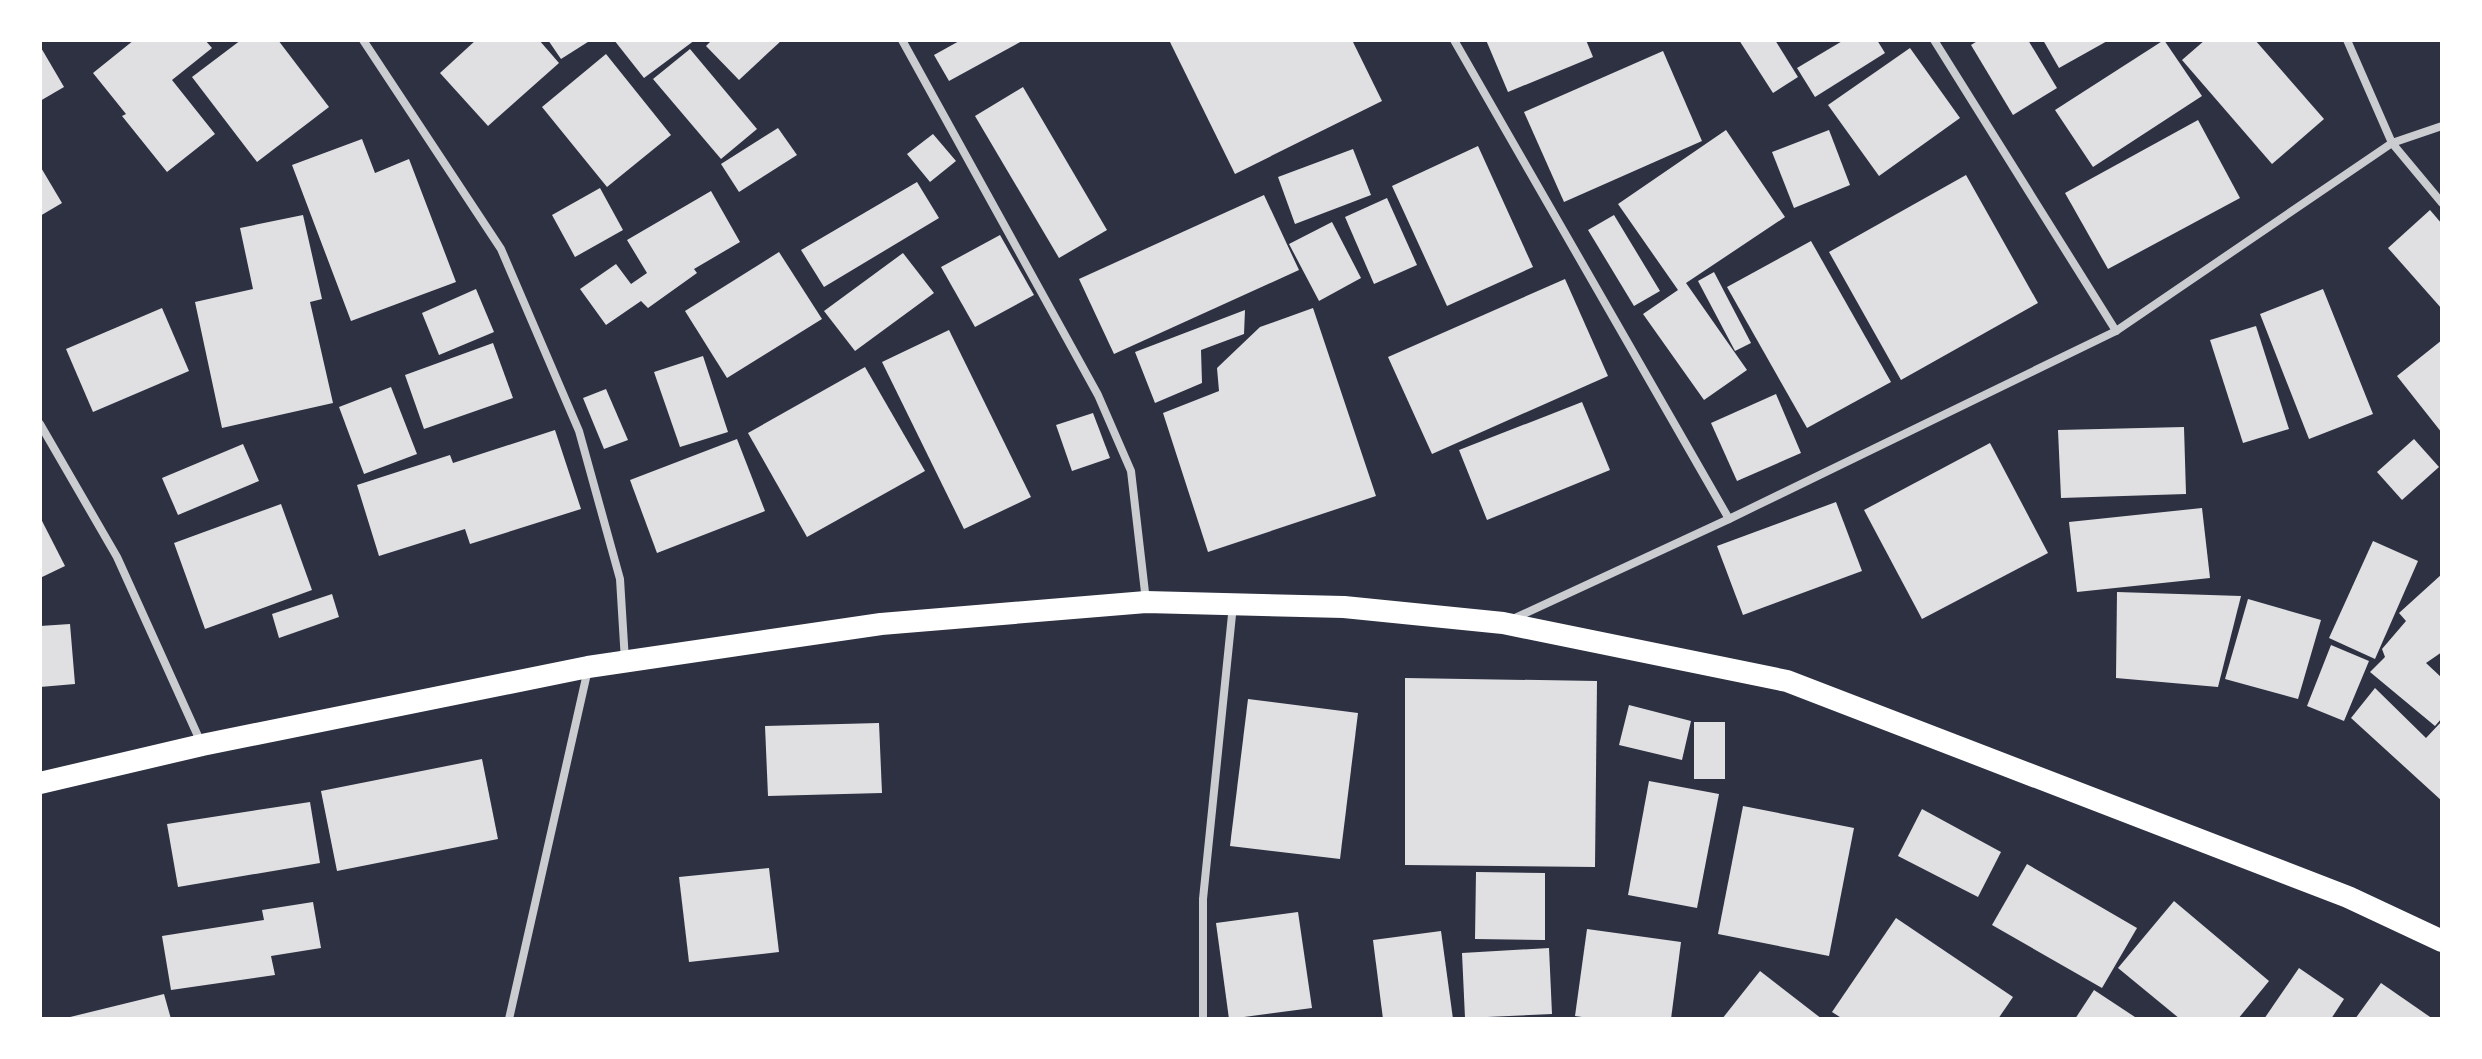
<svg xmlns="http://www.w3.org/2000/svg" width="2482" height="1059" viewBox="0 0 2482 1059" font-family="'Asap Condensed',sans-serif">
  <rect width="100%" height="100%" fill="#2d3142"/>
  <g fill="#e0e0e3">
    <path d="M134 40H205L212 48 172 80 215 134 167 172 122 116 126 114 93 73Z"/>
    <path d="M241 40H278L329 107 257 162 192 77Z"/>
    <path d="M476 40H539L559 63 488 126 440 73Z"/>
    <path d="M548 40H591L561 59Z"/>
    <path d="M614 40H695L644 78Z"/>
    <path d="M712 40H782L739 80 706 46Z"/>
    <path d="M961 40H1024L949 81 934 55Z"/>
    <path d="M1169 40H1352L1382 101 1235 174Z"/>
    <path d="M1486 40H1586L1593 57 1508 92Z"/>
    <path d="M1739 40H1775L1798 77 1773 93Z"/>
    <path d="M1844 40H1877L1885 53 1815 97 1797 68Z"/>
    <path d="M1979 40H2028L2057 88 2013 115 1971 45Z"/>
    <path d="M2043 40H2109L2059 68Z"/>
    <path d="M2164 40 2202 96 2093 167 2055 110Z"/>
    <path d="M2205 40H2255L2324 119 2272 164 2182 60Z"/>
    <path d="M40 46 64 87 40 101Z"/>
    <path d="M1910 48 1960 118 1879 176 1828 105Z"/>
    <path d="M690 49 757 129 721 159 653 79Z"/>
    <path d="M1663 51 1702 141 1564 202 1524 112Z"/>
    <path d="M606 54 671 135 607 187 542 107Z"/>
    <path d="M1023 87 1107 230 1059 258 975 116Z"/>
    <path d="M2198 120 2240 198 2108 269 2065 193Z"/>
    <path d="M778 128 797 155 739 192 721 164Z"/>
    <path d="M1726 130 1785 217 1686 283 1747 370 1704 400 1643 314 1678 290 1618 204Z"/>
    <path d="M1829 130 1850 185 1794 208 1772 152Z"/>
    <path d="M933 134 956 161 930 182 907 154Z"/>
    <path d="M362 139 375 173 409 159 456 282 351 321 292 165Z"/>
    <path d="M1478 146 1533 267 1447 306 1392 186Z"/>
    <path d="M1353 149 1371 195 1295 224 1278 177Z"/>
    <path d="M40 166 62 203 40 216Z"/>
    <path d="M1966 175 2038 303 1901 380 1829 252Z"/>
    <path d="M917 182 939 218 824 287 801 250Z"/>
    <path d="M600 188 623 230 575 257 552 215Z"/>
    <path d="M711 191 740 242 694 269 697 273 648 308 641 301 606 325 580 289 616 264 631 284 647 273 627 240Z"/>
    <path d="M1264 195 1299 270 1114 354 1079 279Z"/>
    <path d="M1387 198 1417 265 1374 284 1345 217Z"/>
    <path d="M2430 210 2442 224V309L2388 248Z"/>
    <path d="M303 215 322 299 310 302 333 403 222 428 195 302 253 289 240 228Z"/>
    <path d="M1614 215 1660 291 1634 306 1588 230Z"/>
    <path d="M1332 222 1361 278 1319 301 1289 244Z"/>
    <path d="M1000 235 1034 295 975 327 941 267Z"/>
    <path d="M1811 241 1891 382 1807 428 1727 287Z"/>
    <path d="M779 252 822 319 727 378 685 311Z"/>
    <path d="M903 253 934 293 855 351 824 311Z"/>
    <path d="M1714 272 1751 343 1735 351 1698 281Z"/>
    <path d="M1565 279 1608 376 1432 454 1388 357Z"/>
    <path d="M476 289 494 332 439 355 422 313Z"/>
    <path d="M2323 289 2373 414 2309 439 2260 314Z"/>
    <path d="M162 308 189 371 93 412 66 349Z"/>
    <path d="M1313 308 1376 496 1208 552 1163 413 1219 391 1217 368 1260 327Z"/>
    <path d="M1245 310 1244 334 1201 350 1202 383 1155 403 1135 352Z"/>
    <path d="M2256 326 2289 429 2243 443 2210 340Z"/>
    <path d="M949 330 1031 497 964 529 882 362Z"/>
    <path d="M2442 340V433L2397 376Z"/>
    <path d="M493 343 513 398 424 429 405 375Z"/>
    <path d="M703 356 728 432 680 447 654 372Z"/>
    <path d="M865 367 925 471 807 537 748 433Z"/>
    <path d="M391 387 417 454 364 474 339 407Z"/>
    <path d="M606 389 628 440 604 449 583 398Z"/>
    <path d="M1776 394 1801 453 1737 481 1711 423Z"/>
    <path d="M1582 402 1610 470 1487 520 1459 450Z"/>
    <path d="M1093 413 1110 458 1072 471 1056 425Z"/>
    <path d="M2184 427 2186 494 2061 498 2058 430Z"/>
    <path d="M555 430 581 509 470 544 465 529 379 556 357 485 450 455 453 463Z"/>
    <path d="M737 439 765 511 657 553 630 480Z"/>
    <path d="M2414 439 2439 467 2402 500 2377 472Z"/>
    <path d="M1990 443 2048 553 1922 619 1864 510Z"/>
    <path d="M243 444 259 481 178 515 162 478Z"/>
    <path d="M1836 502 1862 571 1743 615 1717 546Z"/>
    <path d="M281 504 312 590 205 629 174 543Z"/>
    <path d="M2202 508 2210 578 2077 592 2069 522Z"/>
    <path d="M40 517 65 566 40 578Z"/>
    <path d="M2373 541 2418 561 2375 659 2329 638Z"/>
    <path d="M2442 574V652L2426 663 2442 678V718L2435 726 2370 672 2385 657 2382 649 2406 621 2399 613Z"/>
    <path d="M2117 592 2241 596 2218 687 2116 678Z"/>
    <path d="M332 594 339 617 279 638 272 614Z"/>
    <path d="M2248 599 2321 620 2298 699 2225 679Z"/>
    <path d="M70 624 75 684 40 687V626Z"/>
    <path d="M2331 645 2369 661 2344 721 2307 706Z"/>
    <path d="M1405 678 1597 681 1595 867 1405 865Z"/>
    <path d="M2375 688 2426 738 2442 721V801L2351 718Z"/>
    <path d="M1248 699 1358 713 1340 859 1230 846Z"/>
    <path d="M1629 705 1691 721 1682 760 1619 745Z"/>
    <rect x="1694" y="722" width="31" height="57"/>
    <path d="M879 723 882 793 768 796 765 726Z"/>
    <path d="M482 759 498 839 337 871 321 791Z"/>
    <path d="M1649 781 1719 794 1697 908 1628 895Z"/>
    <path d="M310 802 320 863 178 887 167 824Z"/>
    <path d="M1743 806 1854 828 1829 956 1718 934Z"/>
    <path d="M1922 809 2001 852 1978 897 1898 856Z"/>
    <path d="M2027 864 2137 928 2102 988 1992 925Z"/>
    <path d="M769 868 779 952 689 962 679 877Z"/>
    <path d="M1476 872 1545 873V940L1475 939Z"/>
    <path d="M2174 901 2269 981 2238 1019H2180L2118 968Z"/>
    <path d="M313 902 321 948 271 956 275 975 171 990 162 936 264 920 262 910Z"/>
    <path d="M1298 912 1312 1008 1229 1019 1216 923Z"/>
    <path d="M1896 918 2013 997 1998 1019H1843L1832 1012Z"/>
    <path d="M1587 929 1681 942 1671 1019H1596L1575 1016Z"/>
    <path d="M1441 931 1453 1019H1383L1373 940Z"/>
    <path d="M1549 948 1552 1014 1465 1018 1462 953Z"/>
    <path d="M2299 968 2344 999 2331 1019H2264Z"/>
    <path d="M1760 971 1822 1019H1722Z"/>
    <path d="M2381 983 2433 1019H2355Z"/>
    <path d="M2094 990 2138 1019H2075Z"/>
    <path d="M164 994 171 1019H66V1018Z"/>
  </g>
  <g fill="none" stroke-linecap="round" stroke-linejoin="round">
    <g stroke="#caccd0" stroke-width="8">
      <path d="M363 40 501 249 579 431 620 579 625 661"/>
      <path d="M902 40 1098 395 1131 471 1146 601"/>
      <path d="M1454 40 1729 519"/>
      <path d="M1934 40 2116 331"/>
      <path d="M2347 40 2392 143 2442 203"/>
      <path d="M40 424 117 557 202 745"/>
      <path d="M1513 619 1729 519 2116 331 2392 143 2442 126"/>
      <path d="M509 1019 588 669"/>
      <path d="M1203 1019V899L1233 605"/>
    </g>
    <path stroke="#fff" stroke-width="22" d="M40 783 202 745 588 667 881 624 1146 602 1344 607 1503 623 1787 681 2348 897 2442 941"/>
  </g>
  <rect width="2482" height="1059" fill="none" stroke="#ffffff" stroke-width="84"/>
</svg>
